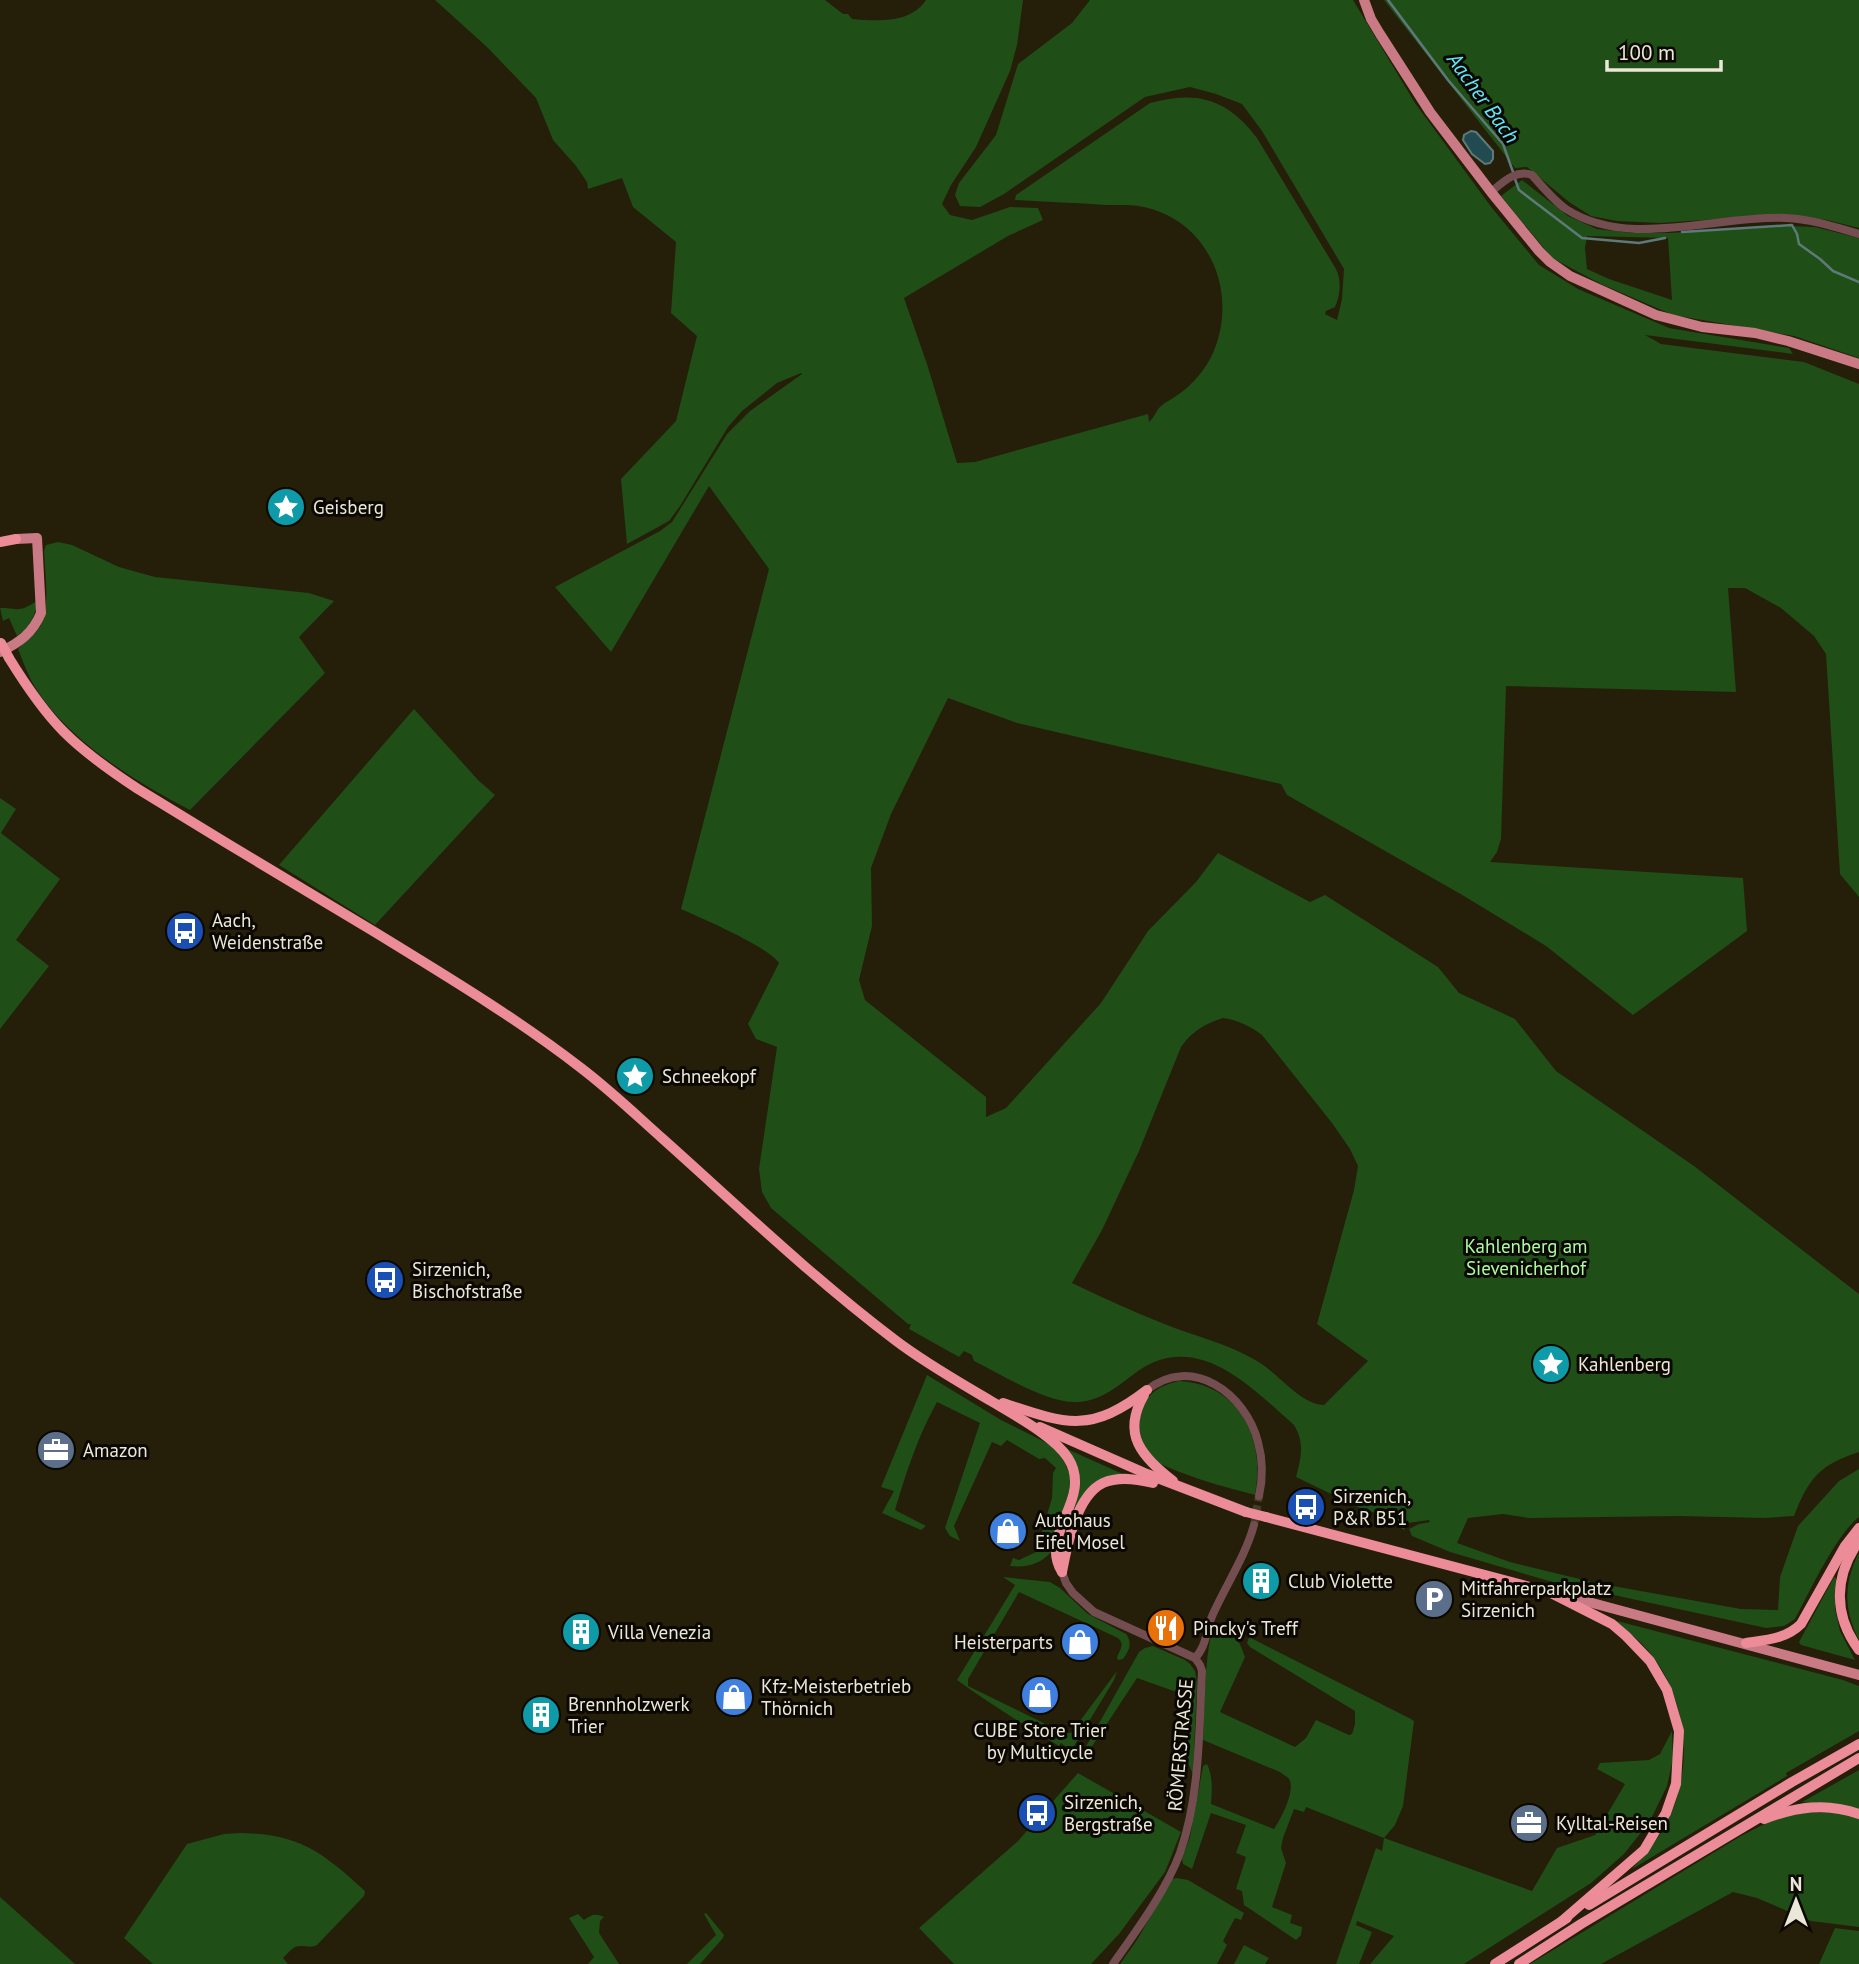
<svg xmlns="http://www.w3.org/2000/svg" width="1859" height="1964" viewBox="0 0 1859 1964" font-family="'PT Sans',sans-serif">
  <rect width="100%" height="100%" fill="#251e08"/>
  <g fill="#1f4e17" fill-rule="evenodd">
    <path d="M435 0H825L843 14H848L852 19C877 21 910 24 926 0H1023L1017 45 1010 71 976 147 951 185 942 204 950 215 972 220 1010 207 1038 208 1043 220 1008 236 904 298 927 364 957 463 975 462 1148 414 1149 422C1155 417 1156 410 1161 406 1167 401 1174 398 1179 394 1193 384 1206 369 1213 353 1238 295 1212 225 1148 208 1135 204 1120 205 1106 205 1076 203 1046 202 1015 200L1016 195 1150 103C1197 90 1228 99 1257 138L1336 269C1342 281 1340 296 1335 307L1326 311 1325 314 1337 320 1342 299 1344 269 1262 131 1242 104 1216 94 1190 87 1145 97 1004 194 980 207 960 206 955 195 959 183 996 135 1018 64 1072 23 1090 0H1353L1415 103 1492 208 1539 265 1578 289 1669 328 1789 348 1793 354 1645 335 1661 344 1804 362 1859 384V897L1840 874 1826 654 1814 636 1781 608 1745 588H1728L1736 692 1506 686 1501 839 1497 852 1490 862 1743 878 1747 931 1633 1015 1546 946 1464 896 1287 795 1281 784 1017 723 948 698 891 814 871 868 872 926 859 980 865 1000 986 1097V1117L1006 1108 1101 1003 1148 931 1196 882 1218 853 1310 902 1325 895 1438 967 1459 993 1515 1019 1556 1071 1694 1166 1859 1294V1452C1819 1465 1809 1478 1794 1516L1764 1518 1679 1516 1529 1518 1503 1514 1468 1518 1457 1543 1510 1562 1596 1583 1741 1609 1778 1610 1780 1577 1798 1526 1839 1481 1859 1469V1517C1836 1535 1810 1591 1795 1619L1784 1626 1766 1628 1549 1581 1450 1552 1412 1536 1409 1529 1419 1524 1430 1522 1429 1520 1408 1523 1404 1530 1396 1525V1520L1358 1507 1296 1477C1301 1458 1305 1443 1294 1425 1251 1387 1198 1330 1138 1371 1119 1385 1102 1401 1077 1402 1049 1404 1000 1374 974 1361L972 1355 964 1351 959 1357 909 1329 911 1324H908L771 1208 762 1192 759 1169 777 1047 756 1039 748 1024 779 963C769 947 701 918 681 909L769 569 709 486 611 652 555 587 660 531 672 522 727 434 750 411 802 374 801 373 777 383 742 411 728 427 680 506 669 521 627 544 621 479 676 421 697 336 671 313 676 242 633 207 622 178 588 189 587 182 576 166 553 140 536 98 488 48ZM1223 1018C1238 1020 1250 1026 1262 1035L1332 1123 1350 1149 1358 1166 1354 1190 1317 1324 1368 1361 1324 1405C1301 1405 1277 1372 1257 1361 1227 1343 1194 1336 1162 1323 1132 1311 1101 1297 1072 1283L1102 1230 1139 1151 1181 1047C1192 1031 1205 1024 1223 1018Z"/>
    <path d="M1384 0H1859V228L1827 220 1786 214 1661 223 1617 221 1591 216 1569 202 1527 167 1515 168Z"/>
    <path d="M1522 180 1568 216 1597 229 1633 233H1668L1790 226 1815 227 1859 238V358L1794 336 1673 315 1601 284 1552 258 1501 196ZM1587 236 1668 238 1672 300 1609 279 1587 269 1585 248Z"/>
    <path d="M58 542 72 545 119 567 155 577 309 593 334 601 299 637 325 673 190 810C134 781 62 737 31 680 26 670 22 659 18 649 25 641 35 636 41 625 50 607 45 572 44 551L46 545Z"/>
    <path d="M35 602 37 606C33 620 28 628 17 636L9 618 3 621 0 608C17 607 17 614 35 602Z"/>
    <path d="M414 709 478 780 495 795 375 925 279 865Z"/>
    <path d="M0 798 16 809 1 833 60 879 16 940 49 966 0 1029Z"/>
    <path d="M927 1375 1001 1420 1059 1449 1072 1480 1052 1551C1041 1564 1027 1568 1010 1566L1013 1558 1019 1560 1036 1552 1052 1498 1053 1473 1056 1468 1045 1458 1039 1459 1007 1440 1001 1446 992 1442 954 1526 960 1541 950 1536 945 1528 980 1423 937 1402C918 1436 906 1473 895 1510L926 1526 921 1530 882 1513 894 1491 881 1487Z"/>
    <path d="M1179 1381C1240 1384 1266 1440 1255 1495 1229 1488 1202 1481 1177 1471 1171 1468 1163 1466 1158 1462 1144 1451 1136 1431 1141 1414 1147 1392 1159 1386 1179 1381Z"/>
    <path d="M1067 1449 1125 1475 1095 1486 1062 1557 1059 1549 1076 1502Z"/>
    <path d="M1859 1553V1640C1844 1612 1843 1582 1859 1553Z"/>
    <path d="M1003 1577 1050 1582 1060 1588 1088 1614 1126 1634C1133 1643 1129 1651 1123 1659L1118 1660 1117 1657C1120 1650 1125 1644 1118 1638L1019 1592 968 1679V1686L1062 1732 1071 1733 1117 1671 1114 1680 1071 1751 1061 1743 1059 1746C1024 1725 990 1704 957 1680L1015 1585Z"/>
    <path d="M1834 1577 1836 1578 1835 1609 1840 1631 1855 1660 1801 1645 1799 1642Z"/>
    <path d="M1617 1621 1843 1680 1859 1686V1731L1786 1773 1787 1776 1632 1869C1648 1851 1663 1834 1672 1812 1695 1756 1684 1686 1641 1643 1633 1635 1624 1629 1616 1622Z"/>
    <path d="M1218 1625C1234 1628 1240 1643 1245 1657L1220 1712 1295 1747 1306 1738 1316 1720 1349 1735 1352 1734 1355 1724V1711L1250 1647 1247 1643 1249 1637 1411 1719 1414 1721 1403 1806 1395 1825 1384 1838 1532 1891 1557 1848 1595 1835 1625 1784 1597 1769 1600 1763 1649 1760 1660 1754 1672 1731 1673 1759 1667 1786 1650 1821 1624 1854 1591 1883 1464 1964H1370L1394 1936 1357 1921 1356 1925 1372 1932 1359 1964H1336L1376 1848 1382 1851 1384 1838 1306 1807 1304 1812 1294 1809 1283 1838 1281 1848 1286 1863 1272 1907 1292 1915 1290 1923 1302 1927 1301 1935 1296 1940 1244 1905 1242 1891 1236 1889 1246 1857 1236 1853 1246 1825 1211 1813 1192 1869 1183 1864 1182 1859 1190 1837 1203 1766 1207 1764C1213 1776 1212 1791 1211 1804L1274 1829C1281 1819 1296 1790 1289 1779 1288 1777 1282 1774 1280 1772L1203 1740C1205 1704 1204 1665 1212 1629Z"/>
    <path d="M1153 1646 1185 1660 1190 1664 1195 1671 1197 1683 1193 1774 1185 1757V1695L1137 1678 1087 1754 1083 1752 1139 1652 1145 1648Z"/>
    <path d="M1859 1770V1810L1802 1802Z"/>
    <path d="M1078 1773 1181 1832 1165 1872 1119 1934 1091 1964H954L919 1928 1018 1841Z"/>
    <path d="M1798 1812 1844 1813 1859 1819V1927L1811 1921 1757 1898 1733 1892 1601 1964H1530L1741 1836 1774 1819Z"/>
    <path d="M240 1833C300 1834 322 1852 365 1891L364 1896 317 1945C310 1949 302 1944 295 1947 291 1949 286 1955 283 1958L288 1964H153L124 1938 187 1844 224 1834Z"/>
    <path d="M1177 1878 1188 1880 1244 1913 1241 1920 1235 1918 1223 1941 1227 1945 1217 1964H1120L1137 1940 1172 1879Z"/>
    <path d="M0 1897 75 1964H0Z"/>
    <path d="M706 1913 724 1935 723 1938 700 1964H687L716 1935 704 1914Z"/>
    <path d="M578 1914 584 1920C591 1915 595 1913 604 1917L600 1921 599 1933 619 1964H588L594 1957 569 1918Z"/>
    <path d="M1835 1928 1859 1931V1964H1819Z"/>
    <path d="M1244 1945 1269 1958 1265 1964H1234Z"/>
  </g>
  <path fill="#214a51" stroke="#5e797a" stroke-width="2" d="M1471 131 1476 132 1493 151V159L1490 163 1485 164 1472 154 1463 140 1464 135Z"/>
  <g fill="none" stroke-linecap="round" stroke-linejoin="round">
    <g stroke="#5e797a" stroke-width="2.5">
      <path d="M1388 0 1448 80 1503 144 1513 172"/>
      <path d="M1515 179 1519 190 1582 238 1639 243 1665 238"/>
      <path d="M1682 232 1792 225 1797 234 1799 244 1820 259 1833 271 1859 282"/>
    </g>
    <path stroke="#433c27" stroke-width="8" stroke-dasharray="8 4" stroke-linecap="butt" d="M1254 1525 1259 1496"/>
    <g stroke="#744d51" stroke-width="8">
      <path d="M1491 192C1503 182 1516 169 1532 175 1541 185 1555 202 1566 209 1629 250 1716 215 1786 218 1811 219 1835 227 1859 234"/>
      <path d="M1147 1390C1192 1354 1246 1394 1258 1442 1263 1460 1263 1478 1259 1496"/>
      <path d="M1062 1572 1066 1583 1073 1593 1094 1612 1195 1658 1200 1665 1202 1671C1199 1731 1200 1796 1180 1853 1166 1891 1136 1931 1113 1964"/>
      <path d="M1195 1658C1207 1646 1206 1629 1213 1614 1227 1583 1245 1557 1254 1525"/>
    </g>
    <g stroke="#ca7a84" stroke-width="10">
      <path d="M1364 0 1371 19 1380 34 1430 112 1491 192 1539 251 1550 262 1570 276 1656 315 1702 327 1755 333 1788 341 1859 364"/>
      <path d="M0 652C19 643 33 633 41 613L37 538 16 539"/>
      <path d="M1559 1594 1859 1675"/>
    </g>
    <g stroke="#ec8c98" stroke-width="10">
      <path d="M0 542 16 539"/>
      <path d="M9 658C25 684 42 710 64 732 86 754 112 772 138 789 216 837 294 884 373 931 443 974 515 1017 581 1068 610 1090 636 1115 663 1139 739 1207 813 1278 895 1340 925 1363 959 1382 991 1401 1014 1415 1054 1436 1068 1458 1094 1499 1038 1533 1062 1572"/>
      <path d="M1144 1395C1121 1435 1142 1456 1173 1481"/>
      <path d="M1003 1403C1066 1424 1090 1434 1147 1390"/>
      <path d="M1040 1427 1147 1474 1246 1512"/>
      <path d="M1266 1517 1549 1592 1612 1624 1626 1636 1650 1661 1667 1690 1679 1731 1676 1784 1666 1813 1644 1850 1562 1921"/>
      <path d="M1859 1541C1834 1576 1833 1615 1859 1650"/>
      <path d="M1062 1572C1067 1546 1076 1496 1103 1483 1119 1476 1137 1479 1153 1483"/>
      <path d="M1746 1643C1766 1640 1786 1639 1801 1624L1845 1546 1859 1528"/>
      <path d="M1764 1819C1796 1807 1826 1802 1859 1814"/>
      <path d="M1589 1905 1792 1782 1859 1744"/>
      <path d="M1495 1964 1567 1918"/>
      <path d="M1519 1964 1581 1924 1859 1758"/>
    </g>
    <g stroke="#ec8c98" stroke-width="10">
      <path d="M1 643 9 658"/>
      <path d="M1246 1512 1266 1517"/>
    </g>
  </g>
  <defs>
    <symbol id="sight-disc" viewBox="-11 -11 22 22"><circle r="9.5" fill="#0f9aa8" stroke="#0b0802"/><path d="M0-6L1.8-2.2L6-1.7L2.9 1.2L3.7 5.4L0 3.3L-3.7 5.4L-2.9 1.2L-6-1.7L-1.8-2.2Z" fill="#fff"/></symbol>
    <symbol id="bus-disc" viewBox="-11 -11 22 22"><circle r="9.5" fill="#1a4fb4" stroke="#0b0802"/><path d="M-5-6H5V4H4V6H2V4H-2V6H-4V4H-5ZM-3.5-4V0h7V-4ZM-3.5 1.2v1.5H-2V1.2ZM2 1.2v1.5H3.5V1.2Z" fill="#fff"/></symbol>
    <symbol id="office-disc" viewBox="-11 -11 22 22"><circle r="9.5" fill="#5c6f8a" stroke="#0b0802"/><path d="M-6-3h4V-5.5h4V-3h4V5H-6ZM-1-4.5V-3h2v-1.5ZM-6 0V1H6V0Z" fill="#fff"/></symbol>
    <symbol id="shop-disc" viewBox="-11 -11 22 22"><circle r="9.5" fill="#3f7fe0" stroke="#0b0802"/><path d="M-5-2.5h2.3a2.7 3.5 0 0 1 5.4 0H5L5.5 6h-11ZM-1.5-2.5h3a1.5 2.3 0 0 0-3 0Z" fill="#fff"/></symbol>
    <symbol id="building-disc" viewBox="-11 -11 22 22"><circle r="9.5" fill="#0f9aa8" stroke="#0b0802"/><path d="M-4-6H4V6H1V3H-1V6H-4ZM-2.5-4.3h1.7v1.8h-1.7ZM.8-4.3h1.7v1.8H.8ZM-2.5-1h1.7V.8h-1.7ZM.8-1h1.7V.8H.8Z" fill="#fff"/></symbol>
    <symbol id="parking-disc" viewBox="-11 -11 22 22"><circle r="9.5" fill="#5c6f8a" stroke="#0b0802"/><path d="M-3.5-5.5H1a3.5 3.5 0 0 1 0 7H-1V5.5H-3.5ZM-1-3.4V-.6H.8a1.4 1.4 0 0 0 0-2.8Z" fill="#fff"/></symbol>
    <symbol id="restaurant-disc" viewBox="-11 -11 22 22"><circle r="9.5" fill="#e8710a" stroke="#0b0802"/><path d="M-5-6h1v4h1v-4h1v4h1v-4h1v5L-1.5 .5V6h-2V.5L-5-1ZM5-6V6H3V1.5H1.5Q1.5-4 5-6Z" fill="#fff"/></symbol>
  </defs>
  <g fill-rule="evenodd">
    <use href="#sight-disc" x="264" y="485" width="44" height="44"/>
    <use href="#bus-disc" x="163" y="909" width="44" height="44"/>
    <use href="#sight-disc" x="613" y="1054" width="44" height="44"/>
    <use href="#bus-disc" x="363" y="1258" width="44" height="44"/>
    <use href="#sight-disc" x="1529" y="1342" width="44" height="44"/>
    <use href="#office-disc" x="34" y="1428" width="44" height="44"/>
    <use href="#bus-disc" x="1284" y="1485" width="44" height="44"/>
    <use href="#shop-disc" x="986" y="1509" width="44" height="44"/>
    <use href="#building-disc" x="1239" y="1559" width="44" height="44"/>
    <use href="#parking-disc" x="1412" y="1577" width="44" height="44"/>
    <use href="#restaurant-disc" x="1144" y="1606" width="44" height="44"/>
    <use href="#building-disc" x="559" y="1610" width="44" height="44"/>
    <use href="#shop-disc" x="1058" y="1620" width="44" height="44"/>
    <use href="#shop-disc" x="1018" y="1673" width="44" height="44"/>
    <use href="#shop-disc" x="712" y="1675" width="44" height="44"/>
    <use href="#building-disc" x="519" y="1693" width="44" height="44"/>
    <use href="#bus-disc" x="1015" y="1791" width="44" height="44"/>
    <use href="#office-disc" x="1507" y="1801" width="44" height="44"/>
  </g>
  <g text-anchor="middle" stroke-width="6" stroke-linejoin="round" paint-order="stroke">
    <g font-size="19" fill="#ebe7d9" stroke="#0b0802" text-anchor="start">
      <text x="313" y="514">Geisberg</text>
      <text x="212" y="927">Aach,<tspan x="212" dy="22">Weidenstraße</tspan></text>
      <text x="662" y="1083">Schneekopf</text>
      <text x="412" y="1276">Sirzenich,<tspan x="412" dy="22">Bischofstraße</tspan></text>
      <text x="1578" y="1371">Kahlenberg</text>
      <text x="83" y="1457">Amazon</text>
      <text x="1333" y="1503">Sirzenich,<tspan x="1333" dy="22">P&amp;R B51</tspan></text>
      <text x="1035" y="1527">Autohaus<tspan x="1035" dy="22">Eifel Mosel</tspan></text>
      <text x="1288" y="1588">Club Violette</text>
      <text x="1461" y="1595">Mitfahrerparkplatz<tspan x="1461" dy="22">Sirzenich</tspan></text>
      <text x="1193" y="1635">Pincky's Treff</text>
      <text x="608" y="1639">Villa Venezia</text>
      <text x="1053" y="1649" text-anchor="end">Heisterparts</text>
      <text x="761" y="1693">Kfz-Meisterbetrieb<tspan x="761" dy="22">Thörnich</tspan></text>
      <text x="568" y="1711">Brennholzwerk<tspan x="568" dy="22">Trier</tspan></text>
      <text x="1040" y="1737" text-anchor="middle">CUBE Store Trier<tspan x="1040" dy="22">by Multicycle</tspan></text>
      <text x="1064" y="1809">Sirzenich,<tspan x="1064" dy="22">Bergstraße</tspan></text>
      <text x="1556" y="1830">Kylltal-Reisen</text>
    </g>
    <g font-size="19" fill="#abfc9e" stroke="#0b0802">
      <text x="1526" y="1253">Kahlenberg am<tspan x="1526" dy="22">Sievenicherhof</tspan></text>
    </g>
    <g font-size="19" fill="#ebe7d9" stroke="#0b0802">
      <text transform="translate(1180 1745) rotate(-85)" y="7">RÖMERSTRASSE</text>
    </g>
    <g font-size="21" font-style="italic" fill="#61e5fb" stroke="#0b0802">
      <text transform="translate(1483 98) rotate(54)" y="7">Aacher Bach</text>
    </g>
  </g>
  <g transform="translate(1796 1901)" stroke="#0b0802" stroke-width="5" paint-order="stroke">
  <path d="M0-5L12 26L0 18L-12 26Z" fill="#ebe7d9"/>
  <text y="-10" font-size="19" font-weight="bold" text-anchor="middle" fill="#ebe7d9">N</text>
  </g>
  <path d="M1607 60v10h114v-10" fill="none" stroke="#ebe7d9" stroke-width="3.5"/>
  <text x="1618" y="60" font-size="21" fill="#ebe7d9" stroke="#0b0802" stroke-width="5" paint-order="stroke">100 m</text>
</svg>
